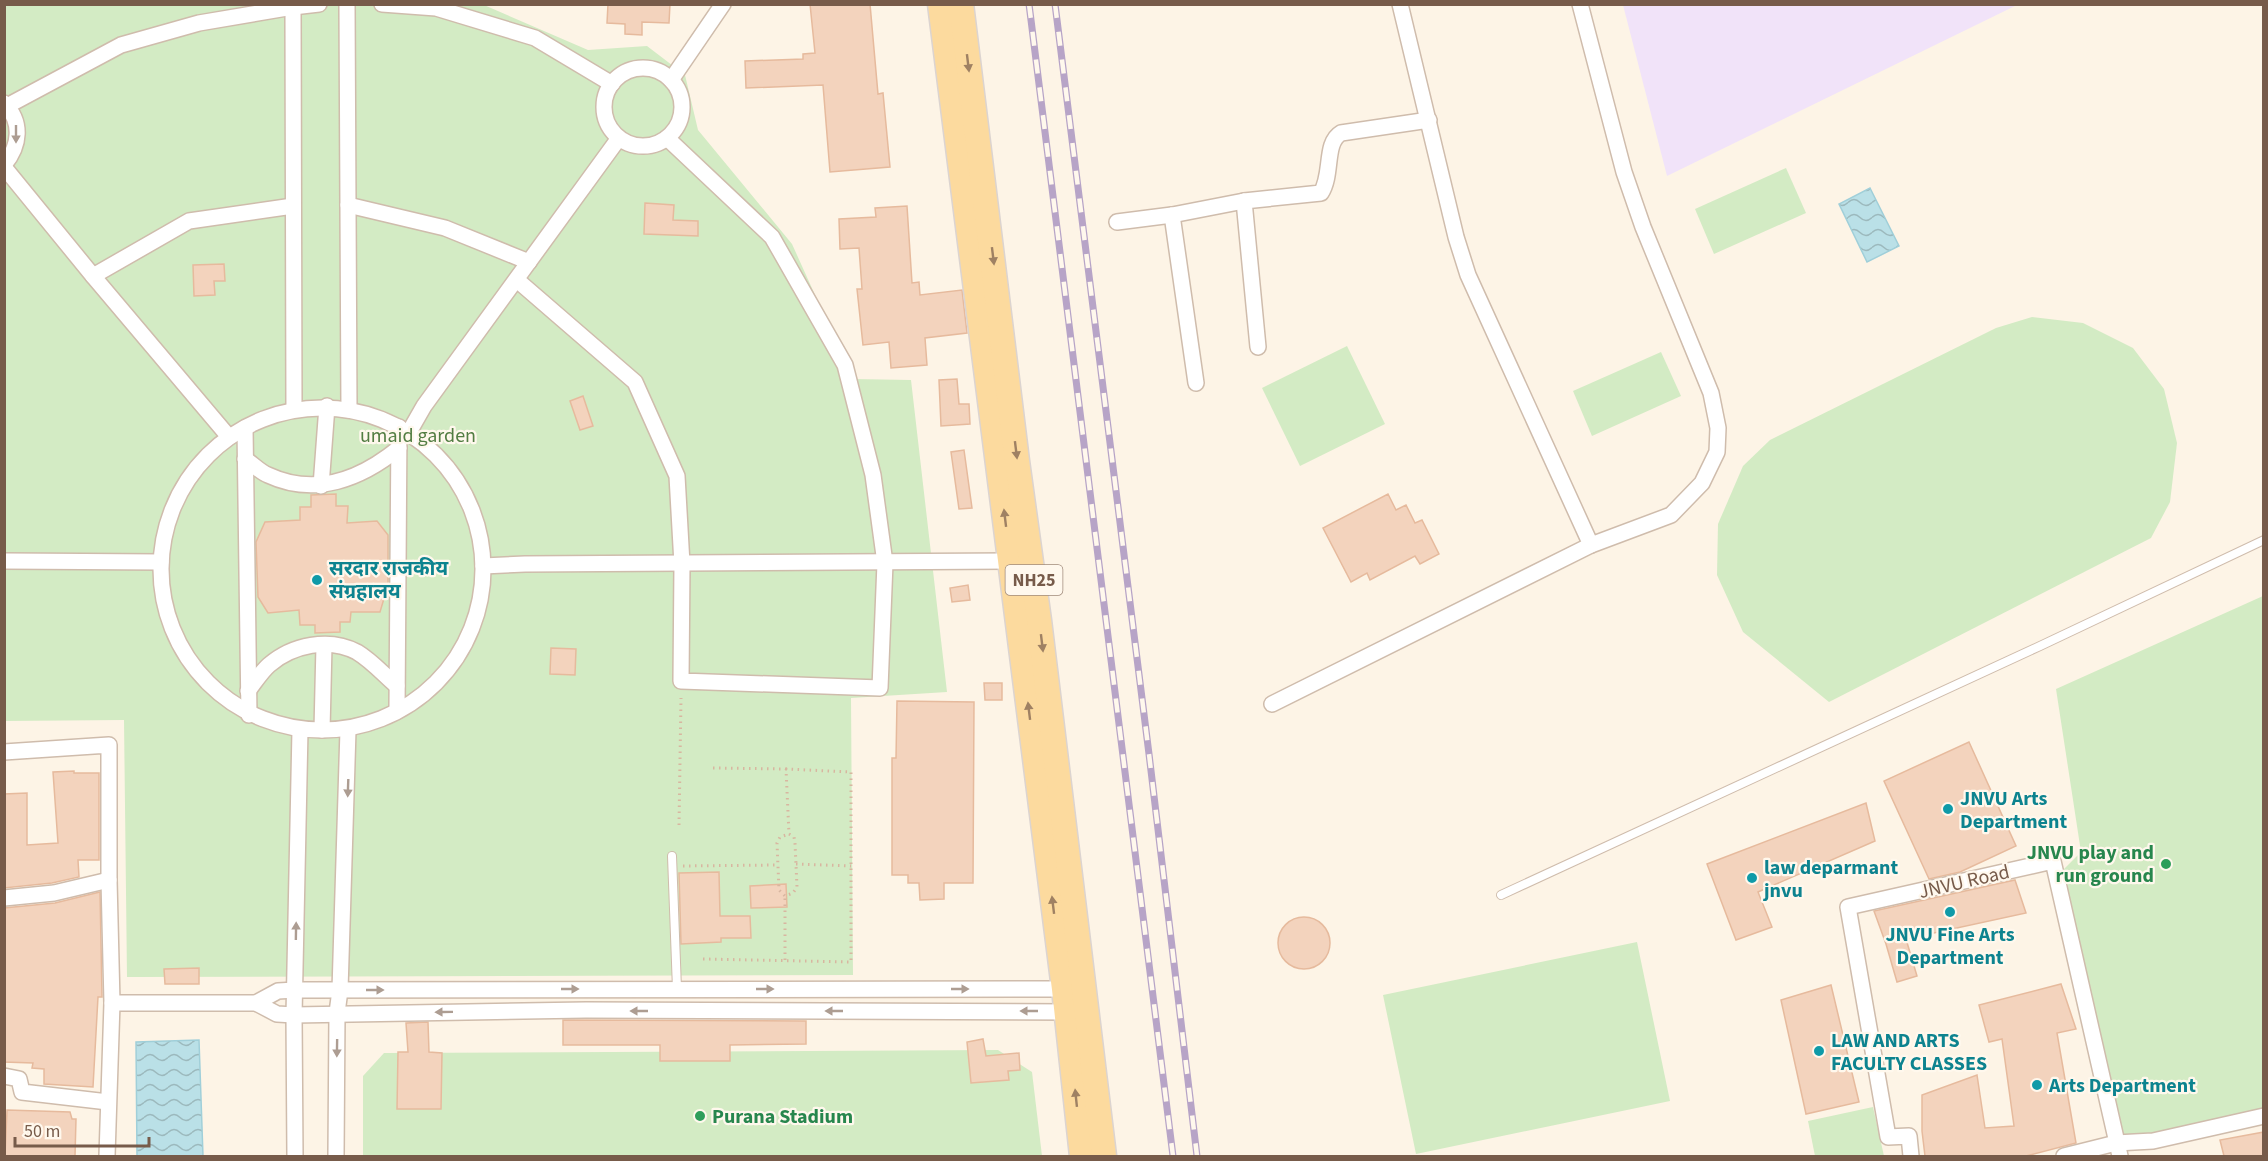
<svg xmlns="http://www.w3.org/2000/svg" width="2268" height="1161" viewBox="0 0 2268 1161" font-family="'Source Sans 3','Noto Sans Devanagari',sans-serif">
  <defs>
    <pattern id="water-waves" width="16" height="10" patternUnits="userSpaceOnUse" patternTransform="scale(1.5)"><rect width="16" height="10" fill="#bae0e7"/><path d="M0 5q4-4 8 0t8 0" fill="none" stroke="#9cb9bd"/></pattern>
  </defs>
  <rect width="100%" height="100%" fill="#fdf4e6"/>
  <path fill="#f1e3f9" d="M1623 5V4L2017 5 1667 176Z"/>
  <g fill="#d3ebc4">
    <path d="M4 5H484L588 50 647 46 685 75 698 130 792 244 853 379 911 380 947 692 851 698 853 975 127 977 124 720 5 721Z"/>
    <path d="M1786 168 1806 213 1714 254 1695 209Z"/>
    <path d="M2032 317 2083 323 2133 348 2164 389 2177 443 2170 502 2151 538 1829 702 1743 632 1717 575 1718 524 1743 466 1770 440 1996 328Z"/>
    <path d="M1347 346 1385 424 1300 466 1262 388Z"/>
    <path d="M1661 352 1681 396 1592 436 1573 391Z"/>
    <path d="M2263 596V1112L2124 1142 2057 876 2081 852 2056 689Z"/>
    <path d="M1637 942 1670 1101 1416 1154 1383 995Z"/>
    <path d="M998 1050 1032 1072 1042 1156H363V1076L384 1053Z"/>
    <path d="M1873 1107 1884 1156H1815L1808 1121Z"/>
  </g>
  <g fill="url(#water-waves)" stroke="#a0cfd9" stroke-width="1.5">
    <path d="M1870 188 1899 246 1867 262 1839 204Z"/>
    <path d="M199 1040 203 1156H137L136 1042Z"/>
  </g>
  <g fill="#f3d3bd" stroke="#e6ba9d" stroke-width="1.5">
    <path d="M608 4H670L669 23 642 22V35L625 34V24L607 23Z"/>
    <path d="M810 4H870L878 94 883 93 890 167 830 172 823 85 746 88 745 61 803 59V54L815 53Z"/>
    <path d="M645 203 674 205 673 220 698 221V236L644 234Z"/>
    <path d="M907 206 912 283 919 282 920 295 962 290 967 333 925 338 927 365 891 368 889 342 863 345 857 289H862L859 248 840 249 839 219 876 217 875 208Z"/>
    <path d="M224 264 225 281H214L215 295 194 296 193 265Z"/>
    <path d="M957 379 959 404H969L970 424 941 426 939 380Z"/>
    <path d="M583 396 593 426 580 430 570 401Z"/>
    <path d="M964 450 972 508 959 509 951 452Z"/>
    <path d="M336 494V506H348L347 523 377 521 388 535V585L380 612H351L350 622H340V632L315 633V625H300L299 610 268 613 258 597 256 542 265 522 300 520V507H311V495Z"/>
    <path d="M1388 494 1396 510 1406 505 1415 523 1422 520 1439 554 1420 564 1415 556 1370 580 1367 573 1351 582 1323 528Z"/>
    <path d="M968 585 970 600 952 602 950 588Z"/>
    <path d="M551 648 576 649 575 675 550 674Z"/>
    <path d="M984 683H1002V700H985Z"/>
    <path d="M897 701 974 702 973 883H944V899L920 900 919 883H908V875H892V758H896Z"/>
    <path d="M1969 742 2016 846 1960 872 1929 879 1884 781Z"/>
    <path d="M74 771V773H99V860H78L79 877 52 883 4 888V794L27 793V845L58 843 53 772Z"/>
    <path d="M1866 803 1875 841 1758 892 1772 927 1736 940 1707 864Z"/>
    <path d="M719 872 720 916H750L751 938H721V942L681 944 679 873Z"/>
    <path d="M2015 880 2026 913 1906 939 1917 976 1897 982 1886 944 1874 911Z"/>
    <path d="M786 884 787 907 751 908 750 886Z"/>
    <path d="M100 892 102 997H98L93 1087 44 1084V1069L32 1068 33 1063 4 1062V908L55 903Z"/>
    <circle cx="1304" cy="943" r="26"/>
    <path d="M199 968V984H165L164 969Z"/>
    <path d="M2061 984 2076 1029 2057 1033 2076 1143 2026 1156H1925L1922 1131V1095L1977 1075 1985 1128 2014 1126 2002 1039 1989 1042 1979 1005Z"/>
    <path d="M1831 985 1859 1102 1806 1114 1781 1000Z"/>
    <path d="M563 1020 806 1021V1044L730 1045V1061H660V1045H563Z"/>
    <path d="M428 1022 429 1052 442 1053 441 1109H397L398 1052H408L406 1023Z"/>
    <path d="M983 1039 986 1056 1019 1053 1020 1070 1008 1071 1009 1080 971 1083 967 1042Z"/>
    <path d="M7 1110 70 1112 72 1119H76L75 1156H5Z"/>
    <path d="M2264 1132V1156H2224L2220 1140Z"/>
  </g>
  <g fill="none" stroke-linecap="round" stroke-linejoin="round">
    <defs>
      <g id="service">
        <path d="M672 856 677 989"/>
        <path d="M1501 895 2040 646 2264 540"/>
      </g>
      <g id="minor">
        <path d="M347 4 349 410"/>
        <path d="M382 4 436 8 535 38 612 84"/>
        <path d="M1400 4 1456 237 1468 275 1591 545"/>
        <path d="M293 7 294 409"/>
        <circle cx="643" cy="107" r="39"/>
        <path d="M671 80 723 4"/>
        <path d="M4 103C23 122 20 146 4 165"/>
        <path d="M7 106 121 45 199 23 293 7 319 4"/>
        <path d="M4 167 93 276 229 437"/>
        <path d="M1244 201 1258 347"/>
        <path d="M348 205 445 228 529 262"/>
        <path d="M1172 215 1196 383"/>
        <path d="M1117 222 1172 215 1244 201 1321 193C1333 174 1324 143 1341 133L1429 120"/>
        <path d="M93 276 189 221 293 206"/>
        <path d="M517 280 635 382 677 476 682 564 681 681 880 688 885 563 873 475 845 365 772 237 667 138"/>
        <circle cx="322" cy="569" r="161"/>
        <path d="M245 428 249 715"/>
        <path d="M408 434 424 406 619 138"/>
        <path d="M245 459C253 464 260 472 268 475 315 497 361 479 399 448"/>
        <path d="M321 486 327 406"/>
        <path d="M4 561 161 562"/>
        <path d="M483 566 525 564 1010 561"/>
        <path d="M248 691C255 682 261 672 269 665 292 645 329 637 357 652 372 661 384 675 397 686"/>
        <path d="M1272 704 1591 545 1671 515 1702 483 1717 452 1718 428 1711 393 1643 227 1624 172 1580 4"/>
        <path d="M397 711 399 427"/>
        <path d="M322 730 324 645"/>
        <path d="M4 752 109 745V880L112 1003 107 1156"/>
        <path d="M4 898 54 893 109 880"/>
        <path d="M112 1003H256L277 1014 294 1015 586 1010 1072 1012"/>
        <path d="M256 1003 278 991 295 990 1072 989"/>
        <path d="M4 1076 19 1079 22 1092 108 1102"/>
        <path d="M295 1156 294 1015 300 730"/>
        <path d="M336 1156 337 1013 340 990 348 730"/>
        <path d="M1911 1156 1909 1136 1888 1137 1848 907 2053 861 2120 1156"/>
        <path d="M2064 1156 2116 1143 2153 1141 2264 1116"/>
      </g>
      <g id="primary">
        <path d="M940 4 1064 989 1082 1156"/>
        <path d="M961 4 1017 461 1039 620 1104 1156"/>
      </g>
    </defs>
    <use href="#service" stroke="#cfbcac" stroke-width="10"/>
    <use href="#minor" stroke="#cfbcac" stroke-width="18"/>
    <use href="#primary" stroke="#dcd4d0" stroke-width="27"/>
    <g stroke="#d8b6a0" stroke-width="3" stroke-dasharray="1.5 4.5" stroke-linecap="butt">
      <path d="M713 768 786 769 789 834"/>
      <path d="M679 825 681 698"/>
      <path d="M789 834 794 837 795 843 797 887 793 893 785 896 779 890 777 843 780 837Z"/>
      <path d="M796 864 851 866"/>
      <path d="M683 866 778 865"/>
      <path d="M703 959 851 962V772L786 769"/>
      <path d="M785 960V896"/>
    </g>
    <use href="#service" stroke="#fff" stroke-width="8"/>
    <use href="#minor" stroke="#fff" stroke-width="15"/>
    <use href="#primary" stroke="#fcda9e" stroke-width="24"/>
    <defs>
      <g id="rail">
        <path d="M1029 4 1173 1156"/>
        <path d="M1055 4 1149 754 1197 1156"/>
      </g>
    </defs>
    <use href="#rail" stroke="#b7a4c7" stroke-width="7"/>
    <use href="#rail" stroke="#fff8ed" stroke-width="4.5" stroke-dasharray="14" stroke-linecap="butt"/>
  </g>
  <defs><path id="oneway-solid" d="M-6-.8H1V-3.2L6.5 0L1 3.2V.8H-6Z" transform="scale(1.5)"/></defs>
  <g fill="#9f8163">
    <use href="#oneway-solid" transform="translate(968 63) rotate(83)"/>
    <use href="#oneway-solid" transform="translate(993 256) rotate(83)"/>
    <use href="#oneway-solid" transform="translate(1016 450) rotate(83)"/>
    <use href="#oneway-solid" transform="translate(1005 518) rotate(-97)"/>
    <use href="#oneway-solid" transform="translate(1042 643) rotate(83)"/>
    <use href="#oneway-solid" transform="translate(1029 711) rotate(-97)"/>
    <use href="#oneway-solid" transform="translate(1053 905) rotate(-97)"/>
    <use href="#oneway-solid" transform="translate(1076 1098) rotate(-96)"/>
  </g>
  <g fill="#ad9d92">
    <use href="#oneway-solid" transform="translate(16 134) rotate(90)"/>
    <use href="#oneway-solid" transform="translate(348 788) rotate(92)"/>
    <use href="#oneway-solid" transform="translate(296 931) rotate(-89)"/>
    <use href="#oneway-solid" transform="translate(570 989)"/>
    <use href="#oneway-solid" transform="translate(765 989)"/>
    <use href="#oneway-solid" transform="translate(960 989)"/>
    <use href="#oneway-solid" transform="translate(375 990)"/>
    <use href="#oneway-solid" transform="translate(639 1011) rotate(-180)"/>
    <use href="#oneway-solid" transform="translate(834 1011) rotate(-180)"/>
    <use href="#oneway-solid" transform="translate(1029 1011) rotate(-180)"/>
    <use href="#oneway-solid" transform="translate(444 1012) rotate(179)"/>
    <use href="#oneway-solid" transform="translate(337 1048) rotate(91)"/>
  </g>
  <g fill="#0f9aa8" stroke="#fff8ed" stroke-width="2">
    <circle cx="317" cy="580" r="6"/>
    <circle cx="1948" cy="809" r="6"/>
    <circle cx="1752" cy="878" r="6"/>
    <circle cx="1950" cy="912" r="6"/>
    <circle cx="1819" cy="1051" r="6"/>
    <circle cx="2037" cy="1085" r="6"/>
  </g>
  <g fill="#2e9e5b" stroke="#fff8ed" stroke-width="2">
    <circle cx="2166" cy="864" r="6"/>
    <circle cx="700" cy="1116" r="6"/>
  </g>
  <g text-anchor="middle" stroke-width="4.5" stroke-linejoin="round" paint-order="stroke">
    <rect fill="#fff8ed" stroke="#a08a7b" stroke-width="1.5" x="1005.5" y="565" width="57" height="30" rx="4.5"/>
    <g font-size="18" font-weight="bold" fill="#775b4a">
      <text x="1034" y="586">NH25</text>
    </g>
    <g font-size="20" fill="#527d42" stroke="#fff8ed">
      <text x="418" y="442">umaid garden</text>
    </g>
    <g font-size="20" font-weight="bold" fill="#0d838f" stroke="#fff8ed" text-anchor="start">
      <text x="329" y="575">सरदार राजकीय<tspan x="329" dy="23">संग्रहालय</tspan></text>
      <text x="1960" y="805">JNVU Arts<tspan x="1960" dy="23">Department</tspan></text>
      <text x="1764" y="874">law deparmant<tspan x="1764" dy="23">jnvu</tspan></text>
      <text x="1950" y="941" text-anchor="middle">JNVU Fine Arts<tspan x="1950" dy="23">Department</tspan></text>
      <text x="1831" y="1047">LAW AND ARTS<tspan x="1831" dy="23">FACULTY CLASSES</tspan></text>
      <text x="2049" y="1092">Arts Department</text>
    </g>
    <g font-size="20" font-weight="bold" fill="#27864d" stroke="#fff8ed" text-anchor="end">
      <text x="2154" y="859">JNVU play and<tspan x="2154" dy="23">run ground</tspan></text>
      <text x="712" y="1123" text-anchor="start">Purana Stadium</text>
    </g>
    <g font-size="20" fill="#775b4a" stroke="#fff8ed">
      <text transform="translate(1964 881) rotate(-13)" y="7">JNVU Road</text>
    </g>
  </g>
  <rect width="2268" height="1161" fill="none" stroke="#775b4a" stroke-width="12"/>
  <path d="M15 1137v9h134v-9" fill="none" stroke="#775b4a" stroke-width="3"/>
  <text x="24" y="1137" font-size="18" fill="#775b4a" stroke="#fff8ed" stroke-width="4.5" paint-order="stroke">50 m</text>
</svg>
